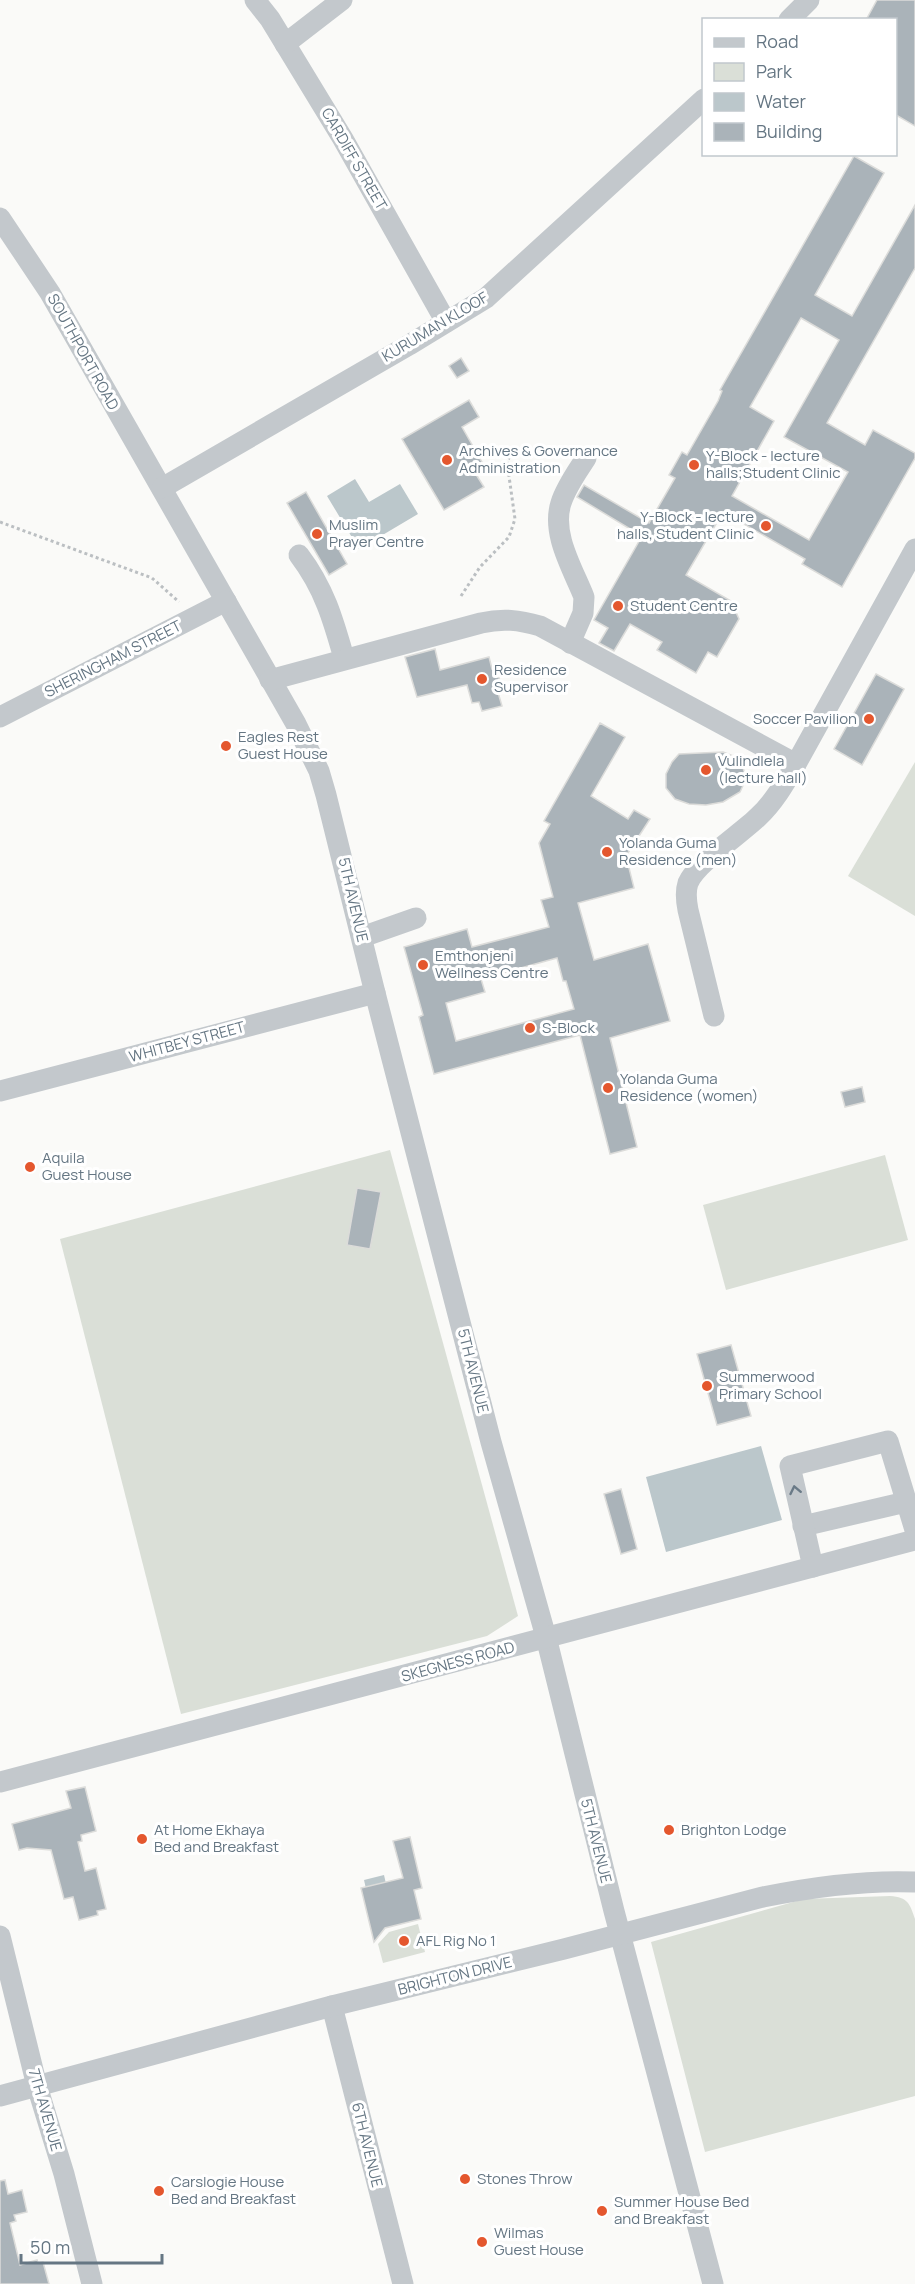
<svg xmlns="http://www.w3.org/2000/svg" width="915" height="2284" viewBox="0 0 915 2284" font-family="Manrope,sans-serif">
  <rect width="100%" height="100%" fill="#fafaf8"/>
  <g fill="#dadfd7">
    <path d="M915 762V916L848 876Z"/>
    <path d="M390 1150 518 1616 487 1636 181 1714 60 1239Z"/>
    <path d="M885 1155 908 1240 726 1290 703 1205Z"/>
    <path d="M890 1896C908 1897 910 1904 915 1919V2096L705 2152 651 1942 804 1899Z"/>
    <path d="M418 1924 425 1952 383 1963 378 1944 389 1932Z"/>
  </g>
  <g fill="#bbc7cb">
    <path d="M355 479 369 502 400 484 418 514 359 549 327 496Z"/>
    <path d="M761 1446 782 1520 666 1552 646 1477Z"/>
    <path d="M384 1875 387 1888 367 1893 364 1880Z"/>
  </g>
  <g fill="#aab3b9" stroke="#dcdcda" stroke-width="1.5" fill-rule="evenodd">
    <path d="M877 0H915V126L896 115V20H866Z"/>
    <path d="M854 156 884 173 815 295 852 316 915 205V268L827 423 865 445 873 430 915 453V458L842 587 802 564 805 559 723 512 686 575 731 601 739 619 717 657 708 652 696 673 657 650 662 642 630 624 614 651 599 643 608 628 594 620 642 536 577 497 584 485 649 523 675 478 669 475 682 452 687 455 718 401 722 391 720 390ZM801 318 839 340 784 437 848 472 809 540 732 496 774 421 750 407Z"/>
    <path d="M461 358 469 371 457 378 449 366Z"/>
    <path d="M469 400 479 417 462 427 487 471 477 476 484 487 444 510 402 439Z"/>
    <path d="M306 492 347 564 329 575 287 503Z"/>
    <path d="M435 649 440 670 489 657 492 669 496 668 502 688 497 689 502 706 482 711 479 702 472 703 467 685 417 697 405 657Z"/>
    <path d="M876 674 904 689 862 765 834 749Z"/>
    <path d="M600 723 625 737 591 796 628 819 634 810 650 819 626 856 634 888 578 903 594 960 648 944 670 1021 610 1038 637 1147 610 1154 580 1035 434 1074 419 1017 423 1015 404 947 467 929 472 947 549 927 541 900 553 897 539 843 550 824 544 821ZM557 958 563 981H566L574 1009 456 1041 446 1003 485 992 481 979Z"/>
    <path d="M723 752 736 757 743 767 746 779 740 792 723 802 706 805 689 804 675 799 666 788V774L672 762 679 754Z"/>
    <path d="M862 1087 865 1102 845 1107 841 1092Z"/>
    <path d="M357 1188 381 1192 370 1249 347 1245Z"/>
    <path d="M731 1345 751 1416 717 1425 697 1354Z"/>
    <path d="M621 1489 637 1549 621 1554 604 1494Z"/>
    <path d="M85 1787 96 1831 81 1835 82 1841 78 1842 85 1871 96 1868 106 1909 97 1911 98 1915 79 1920 73 1897 64 1899 51 1850 27 1848 19 1850 12 1824 71 1808 66 1791Z"/>
    <path d="M410 1837 422 1888 414 1890 421 1919 385 1928 374 1942 361 1888 403 1878 393 1841Z"/>
    <path d="M5 2180 8 2194 22 2190 27 2212 14 2215 16 2221 10 2223 20 2265 37 2260 38 2263 43 2262 49 2284H0V2181Z"/>
  </g>
  <g fill="none" stroke-linecap="round" stroke-linejoin="round">
    <g stroke="#bbbfc2" stroke-width="3" stroke-dasharray="3 3" stroke-linecap="butt">
      <path d="M0 522 152 578 179 602"/>
      <path d="M461 596 480 567 509 537 515 519 507 462 509 458"/>
    </g>
    <g stroke="#c3c8cc" stroke-width="21">
      <path d="M255 0 270 19 343 139 446 322"/>
      <path d="M789 20 809 0"/>
      <path d="M285 44 342 0"/>
      <path d="M0 218 50 293 296 724 319 771 326 795 375 993 491 1442 546 1637 614 1911 713 2284"/>
      <path d="M162 488 409 345 486 298 704 99"/>
      <path d="M299 555C324 588 333 619 344 658"/>
      <path d="M570 643 583 613 584 597C573 569 551 534 561 503 566 487 577 472 586 458"/>
      <path d="M270 680 481 623C503 618 519 620 540 626L796 764C785 783 774 802 758 817 742 833 696 863 688 883 685 892 686 900 688 910L714 1016"/>
      <path d="M0 717 226 601"/>
      <path d="M796 764 915 549"/>
      <path d="M362 937 416 918"/>
      <path d="M0 1091 375 993"/>
      <path d="M803 1526 906 1502"/>
      <path d="M813 1567 790 1466 888 1441 915 1530"/>
      <path d="M0 1782 915 1540"/>
      <path d="M0 1936 37 2086 64 2174 92 2284"/>
      <path d="M332 2006 403 2284"/>
      <path d="M0 2096 332 2006 564 1949 763 1897C812 1887 864 1880 915 1882"/>
    </g>
  </g>
  <defs><path id="oneway-chevron" d="M-2-3.5L2.5 0L-2 3.5" fill="none" stroke-width="1.6" stroke-linecap="round" stroke-linejoin="round" transform="scale(1.5)"/></defs>
  <use stroke="#6a7a87" href="#oneway-chevron" transform="translate(795 1490) rotate(-102)"/>
  <g fill="#e4572e" stroke="#fff" stroke-width="2">
    <circle cx="447" cy="460" r="6"/>
    <circle cx="694" cy="465" r="6"/>
    <circle cx="766" cy="526" r="6"/>
    <circle cx="317" cy="534" r="6"/>
    <circle cx="618" cy="606" r="6"/>
    <circle cx="482" cy="679" r="6"/>
    <circle cx="869" cy="719" r="6"/>
    <circle cx="226" cy="746" r="6"/>
    <circle cx="706" cy="770" r="6"/>
    <circle cx="607" cy="852" r="6"/>
    <circle cx="423" cy="965" r="6"/>
    <circle cx="530" cy="1028" r="6"/>
    <circle cx="608" cy="1088" r="6"/>
    <circle cx="30" cy="1167" r="6"/>
    <circle cx="707" cy="1386" r="6"/>
    <circle cx="669" cy="1830" r="6"/>
    <circle cx="142" cy="1839" r="6"/>
    <circle cx="404" cy="1941" r="6"/>
    <circle cx="465" cy="2179" r="6"/>
    <circle cx="159" cy="2191" r="6"/>
    <circle cx="602" cy="2211" r="6"/>
    <circle cx="482" cy="2242" r="6"/>
  </g>
  <g text-anchor="middle" stroke-width="6" stroke-linejoin="round" paint-order="stroke">
    <g font-size="15" fill="#657683" stroke="#fff">
      <text transform="translate(354 159) rotate(60)" y="5">CARDIFF STREET</text>
      <text transform="translate(435 327) rotate(-31)" y="5">KURUMAN KLOOF</text>
      <text transform="translate(83 352) rotate(61)" y="5">SOUTHPORT ROAD</text>
      <text transform="translate(113 659) rotate(-27)" y="5">SHERINGHAM STREET</text>
      <text transform="translate(353 900) rotate(77)" y="5">5TH AVENUE</text>
      <text transform="translate(187 1042) rotate(-15)" y="5">WHITBEY STREET</text>
      <text transform="translate(473 1371) rotate(76)" y="5">5TH AVENUE</text>
      <text transform="translate(458 1662) rotate(-15)" y="5">SKEGNESS ROAD</text>
      <text transform="translate(596 1841) rotate(76)" y="5">5TH AVENUE</text>
      <text transform="translate(455 1976) rotate(-14)" y="5">BRIGHTON DRIVE</text>
      <text transform="translate(45 2110) rotate(74)" y="5">7TH AVENUE</text>
      <text transform="translate(367 2145) rotate(76)" y="5">6TH AVENUE</text>
    </g>
    <g font-size="15" fill="#657683" stroke="#fff" text-anchor="start">
      <text x="459" y="456">Archives &amp; Governance<tspan x="459" dy="17">Administration</tspan></text>
      <text x="706" y="461">Y-Block - lecture<tspan x="706" dy="17">halls;Student Clinic</tspan></text>
      <text x="754" y="522" text-anchor="end">Y-Block - lecture<tspan x="754" dy="17">halls, Student Clinic</tspan></text>
      <text x="329" y="530">Muslim<tspan x="329" dy="17">Prayer Centre</tspan></text>
      <text x="630" y="611">Student Centre</text>
      <text x="494" y="675">Residence<tspan x="494" dy="17">Supervisor</tspan></text>
      <text x="857" y="724" text-anchor="end">Soccer Pavilion</text>
      <text x="238" y="742">Eagles Rest<tspan x="238" dy="17">Guest House</tspan></text>
      <text x="718" y="766">Vulindlela<tspan x="718" dy="17">(lecture hall)</tspan></text>
      <text x="619" y="848">Yolanda Guma<tspan x="619" dy="17">Residence (men)</tspan></text>
      <text x="435" y="961">Emthonjeni<tspan x="435" dy="17">Wellness Centre</tspan></text>
      <text x="542" y="1033">S-Block</text>
      <text x="620" y="1084">Yolanda Guma<tspan x="620" dy="17">Residence (women)</tspan></text>
      <text x="42" y="1163">Aquila<tspan x="42" dy="17">Guest House</tspan></text>
      <text x="719" y="1382">Summerwood<tspan x="719" dy="17">Primary School</tspan></text>
      <text x="154" y="1835">At Home Ekhaya<tspan x="154" dy="17">Bed and Breakfast</tspan></text>
      <text x="681" y="1835">Brighton Lodge</text>
      <text x="416" y="1946">AFL Rig No 1</text>
      <text x="477" y="2184">Stones Throw</text>
      <text x="171" y="2187">Carslogie House<tspan x="171" dy="17">Bed and Breakfast</tspan></text>
      <text x="614" y="2207">Summer House Bed<tspan x="614" dy="17">and Breakfast</tspan></text>
      <text x="494" y="2238">Wilmas<tspan x="494" dy="17">Guest House</tspan></text>
    </g>
  </g>
  <rect x="702" y="18" width="195" height="138" fill="#ffffff" stroke="#c1c8cd" stroke-width="1.5"/>
  <rect x="714" y="38" width="30" height="9" fill="#c3c8cc" stroke="#c1c8cd" stroke-width="1.5"/>
  <text x="756" y="48" font-size="18" fill="#657683">Road</text>
  <rect x="714" y="63" width="30" height="18" fill="#dadfd7" stroke="#c1c8cd" stroke-width="1.5"/>
  <text x="756" y="78" font-size="18" fill="#657683">Park</text>
  <rect x="714" y="93" width="30" height="18" fill="#bbc7cb" stroke="#c1c8cd" stroke-width="1.5"/>
  <text x="756" y="108" font-size="18" fill="#657683">Water</text>
  <rect x="714" y="123" width="30" height="18" fill="#aab3b9" stroke="#c1c8cd" stroke-width="1.5"/>
  <text x="756" y="138" font-size="18" fill="#657683">Building</text>
  <path d="M21 2254v9h141v-9" fill="none" stroke="#657683" stroke-width="3"/>
  <text x="30" y="2254" font-size="18" fill="#657683" stroke="#ffffff" stroke-width="4.5" paint-order="stroke">50 m</text>
</svg>
